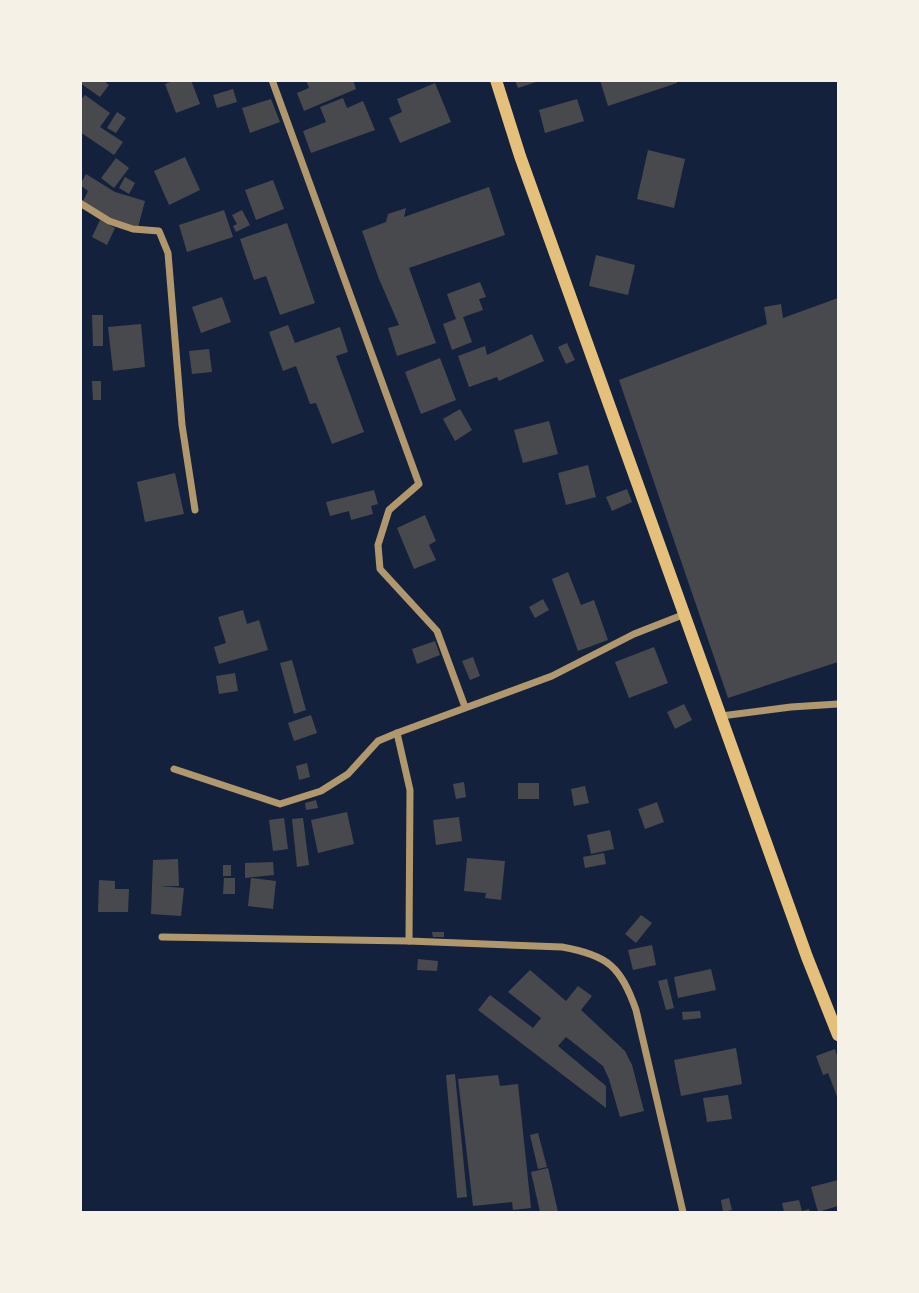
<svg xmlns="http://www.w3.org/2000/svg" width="919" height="1293" viewBox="0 0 919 1293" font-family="Mulish,sans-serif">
  <rect width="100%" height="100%" fill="#14213d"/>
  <g fill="#48494c">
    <path d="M80 80H103L109 85 100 97 80 83Z"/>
    <path d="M175 80H191L200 104 176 113 165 84Z"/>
    <path d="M306 80H353L356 89 304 111 297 93 309 88Z"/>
    <path d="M515 80H539V81L518 88Z"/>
    <path d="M600 80H677V83L608 106Z"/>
    <path d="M435 83 451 122 400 143 389 118 402 112 397 99Z"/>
    <path d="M233 89 237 102 217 108 213 95Z"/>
    <path d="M85 95 110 113 100 127 123 142 114 155 80 132V101Z"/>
    <path d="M343 98 347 108 363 101 375 130 311 153 303 131 326 122 320 107Z"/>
    <path d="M271 99 280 122 250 133 242 108Z"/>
    <path d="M577 99 584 121 545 133 539 110Z"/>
    <path d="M117 112 126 118 116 133 107 128Z"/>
    <path d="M648 150 685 159 674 208 637 199Z"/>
    <path d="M185 157 200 190 169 205 154 171Z"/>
    <path d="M116 158 129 168 114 188 101 178Z"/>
    <path d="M86 174 115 192 145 201 138 227 104 216 83 201 88 191 80 185Z"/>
    <path d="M125 177 135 183 129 194 119 188Z"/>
    <path d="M273 180 284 209 256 220 245 190Z"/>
    <path d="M489 187 505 235 409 268 436 343 397 356 388 328 399 325 379 279 362 231 386 222 388 214 406 208 404 217Z"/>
    <path d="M224 210 233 237 187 252 179 225Z"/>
    <path d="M242 210 250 225 236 232 233 226 237 224 232 215Z"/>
    <path d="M100 220 115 228 107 245 92 237Z"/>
    <path d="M287 223 315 303 280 315 266 276 254 280 240 239Z"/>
    <path d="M596 255 635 265 628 295 589 286Z"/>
    <path d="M480 282 486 297 479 299 483 310 463 317 472 342 452 350 443 324 456 319 447 294Z"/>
    <path d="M222 297 231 322 201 333 192 307Z"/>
    <path d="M838 298V662L728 698 619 380 767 324 764 307 781 304 783 318Z"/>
    <path d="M92 315H103V346H93Z"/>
    <path d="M141 324 145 367 113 371 108 327Z"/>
    <path d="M288 325 295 343 340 327 348 352 336 356 364 432 332 444 316 403 310 404 296 366 283 371 269 332Z"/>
    <path d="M532 334 544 361 499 381 497 377 469 387 458 356 485 346 487 355Z"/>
    <path d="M567 343 575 360 566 364 558 347Z"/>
    <path d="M209 349 212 372 192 374 189 351Z"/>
    <path d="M440 358 456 400 421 414 405 372Z"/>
    <path d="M92 381H101V400H93Z"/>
    <path d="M460 409 472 430 455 441 443 419Z"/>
    <path d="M549 421 558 454 523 463 514 430Z"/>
    <path d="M588 465 596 497 566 505 558 473Z"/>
    <path d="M175 473 184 514 145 522 137 482Z"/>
    <path d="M627 489 632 502 612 511 606 497Z"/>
    <path d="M374 490 378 504 371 506 373 514 351 520 349 511 330 516 326 502Z"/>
    <path d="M425 515 436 541 429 545 436 560 414 569 397 528Z"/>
    <path d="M568 572 581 605 594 600 608 640 578 651 552 579Z"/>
    <path d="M543 599 549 610 535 618 529 607Z"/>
    <path d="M243 610 247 624 259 620 268 650 219 664 214 647 226 643 218 617Z"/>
    <path d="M435 641 440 655 417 664 412 649Z"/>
    <path d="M654 647 668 683 629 698 615 662Z"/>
    <path d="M473 657 480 676 470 680 462 661Z"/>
    <path d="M292 660 306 710 294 714 280 663Z"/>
    <path d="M235 673 238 691 219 694 216 676Z"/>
    <path d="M684 704 692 720 675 729 667 712Z"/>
    <path d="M311 715 317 733 294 741 288 723Z"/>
    <path d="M307 763 310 777 299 780 296 766Z"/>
    <path d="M464 782 466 797 456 799 453 784Z"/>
    <rect x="518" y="783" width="21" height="16"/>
    <path d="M585 786 589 803 574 806 571 789Z"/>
    <path d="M316 800 318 808 306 810 305 803Z"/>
    <path d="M657 802 664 822 645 829 638 809Z"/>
    <path d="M347 812 354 844 318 853 311 820Z"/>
    <path d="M459 817 462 841 436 845 433 820Z"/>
    <path d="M284 818 288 849 273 851 269 820Z"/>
    <path d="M303 818 309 865 297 867 292 819Z"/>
    <path d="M610 830 614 849 591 854 587 835Z"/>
    <path d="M604 853 606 864 585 868 583 857Z"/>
    <path d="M467 858 505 861 501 900 485 898 486 893 464 891Z"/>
    <path d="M178 859 179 886H160L184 888 181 916 151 914 153 860Z"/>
    <path d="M273 862 274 875 245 878V863Z"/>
    <rect x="223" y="865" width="8" height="11"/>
    <path d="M224 878H235V894H223Z"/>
    <path d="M251 878 276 881 273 909 248 906Z"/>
    <path d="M99 880 115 881V889H129L128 912H98Z"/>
    <path d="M641 915 652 923 636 943 625 934Z"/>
    <path d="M432 932H444V937H433Z"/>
    <path d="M652 945 656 965 633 970 628 950Z"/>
    <path d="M418 959 438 961 437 971 417 970Z"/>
    <path d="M711 969 716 990 678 998 674 977Z"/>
    <path d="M530 970 566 1001 578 986 592 996 581 1010 625 1051 632 1065 644 1111 620 1117 609 1079 603 1066 566 1037 558 1046 606 1086V1108L478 1010 490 995 533 1028 541 1018 508 992Z"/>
    <path d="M667 979 674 1008 666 1010 658 981Z"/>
    <path d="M700 1011 701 1018 683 1020 682 1012Z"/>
    <path d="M736 1048 742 1084 681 1096 674 1060Z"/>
    <path d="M835 1049 838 1059V1099L828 1073 823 1075 816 1056Z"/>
    <path d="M455 1074 467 1197 457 1198 446 1075Z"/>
    <path d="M498 1075 500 1086 518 1084 531 1208 513 1210 512 1202 473 1206 458 1079Z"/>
    <path d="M728 1095 732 1119 707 1122 703 1098Z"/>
    <path d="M538 1133 547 1167 538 1169 530 1135Z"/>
    <path d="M548 1168 558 1212H540L531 1172Z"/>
    <path d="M838 1180V1206L818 1212 811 1187Z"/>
    <path d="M729 1198 732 1210 723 1212 721 1200Z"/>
    <path d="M799 1200 802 1211 809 1209 810 1212H784L782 1203Z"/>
  </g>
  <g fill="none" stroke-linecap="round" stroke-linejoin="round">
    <g stroke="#b1986c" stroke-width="7">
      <path d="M272 80 419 484 389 510 378 545 380 569 437 631 465 707"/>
      <path d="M80 203 109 221 133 229 159 231 168 253 182 425 195 510"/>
      <path d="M721 716 791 707 838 704"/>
      <path d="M174 769 280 804 321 791 348 774 378 741 397 733"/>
      <path d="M162 937 409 941"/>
      <path d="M683 1212 636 1010C621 967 608 955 562 947L409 941 410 790 397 733 552 676 634 634 685 614"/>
    </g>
    <path stroke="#e5c07b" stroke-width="12" d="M496 80 520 156 807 957 838 1035"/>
  </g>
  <rect width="919" height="1293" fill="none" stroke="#f6f1e7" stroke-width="164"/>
</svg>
